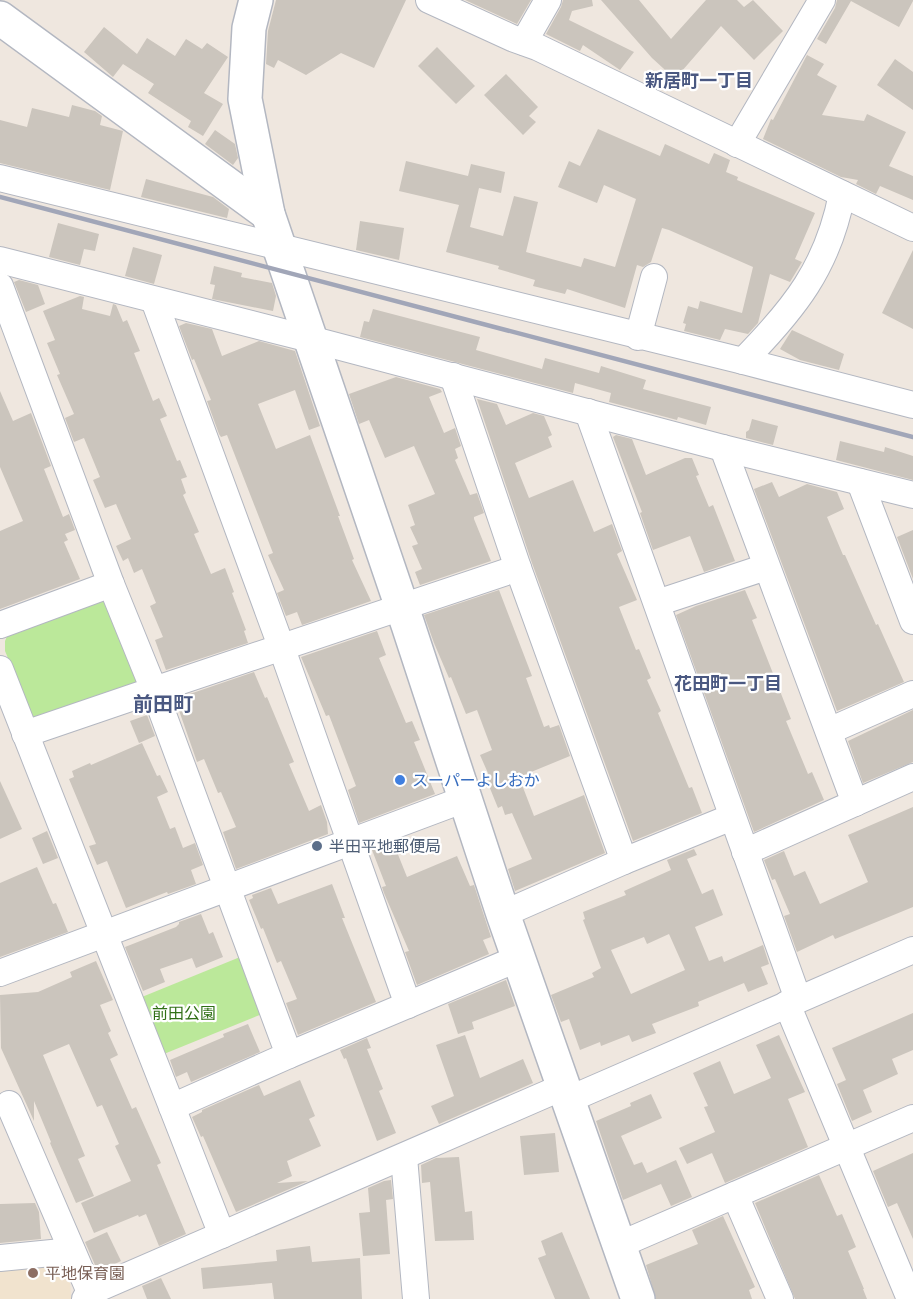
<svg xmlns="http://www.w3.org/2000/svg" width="913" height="1299" viewBox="0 0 913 1299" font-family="'Fira Sans Condensed','Noto Sans JP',sans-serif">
  <rect width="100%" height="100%" fill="#efe7df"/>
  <path fill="#f1e3ce" d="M62 1260 70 1280 71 1299H0V1265Z"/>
  <g fill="#bbe89a">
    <path d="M109 597 139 677 134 686 39 719 32 716 5 651V641L8 634Z"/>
    <path d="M245 955 267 1012 159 1056 137 999Z"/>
  </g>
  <g fill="#cbc5bd" fill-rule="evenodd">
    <path d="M276 0H406L374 68 341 53 306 75 278 60 274 68 266 64 268 31Z"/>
    <path d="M465 0H531L517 24Z"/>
    <path d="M563 0H592L593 6 572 11 569 20 634 52 620 70 583 45 580 51 546 34 561 7Z"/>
    <path d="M601 0H639L671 39 706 0H737L744 7 753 0 783 31 754 60 721 26 675 79 652 58Z"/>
    <path d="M837 0H913V1L899 27 851 1 826 44 817 39 835 8Z"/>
    <path d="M104 27 137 54 147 38 175 56 186 39 202 49 207 43 228 57 204 93 223 104 203 136 188 127 191 121 148 93 154 84 123 64 113 77 84 52Z"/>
    <path d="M437 47 475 86 456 104 418 66Z"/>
    <path d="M807 55 824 64 817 75 837 86 822 115 864 121 867 114 906 132 889 166 913 176V200L880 186 876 194 856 184 858 180 841 177 763 139 771 119 773 120Z"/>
    <path d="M895 59 913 72V110L877 85Z"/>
    <path d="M506 74 538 107 529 116 536 122 523 135 484 95Z"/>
    <path d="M72 105 95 111 102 116 100 125 123 131 110 190 0 163V120L27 127 32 108 69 117Z"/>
    <path d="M598 129 660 156 665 144 709 164 714 153 730 160 726 172 738 177 737 180 815 213 795 259 802 262 790 282 770 274 758 323 748 334 725 329 720 340 684 331 686 324 683 323 688 306 698 309 700 301 742 313 753 267 669 230 662 228 651 262 643 267 637 265 625 308 567 289 565 294 533 286 535 280 498 269 499 266 446 252 459 205 399 191 406 161 468 176 471 164 505 172 501 193 479 188 470 227 503 236 514 196 538 202 526 252 581 267 584 258 615 267 636 199 604 185 597 203 558 187 569 161 580 166Z"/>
    <path d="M215 130 235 144 238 158 233 165 205 144Z"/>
    <path d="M146 179 213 197 229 209 227 218 141 197Z"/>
    <path d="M360 221 404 228 399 260 356 250Z"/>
    <path d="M58 223 99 234 95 251 84 249 80 265 49 257Z"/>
    <path d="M133 247 162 255 154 284 125 276Z"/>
    <path d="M913 250V329L882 313Z"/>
    <path d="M214 266 242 273 241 277 272 283 276 296 273 311 212 299 215 285 210 284Z"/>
    <path d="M19 280 38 285 45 304 26 312 14 282Z"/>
    <path d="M80 296 84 297 82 309 110 316 113 304 116 305 123 322 127 320 140 351 134 353 153 401 159 398 167 416 160 419 177 461 180 460 187 477 181 479 186 493 183 495 199 532 194 534 211 574 225 568 234 592 232 593 246 630 244 631 248 643 166 670 155 640 163 637 150 606 156 603 142 569 134 573 128 558 123 561 116 546 131 539 116 504 105 508 93 480 100 477 84 438 74 442 65 418 74 414 57 375 60 374 47 343 55 340 43 311Z"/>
    <path d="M373 309 480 337 476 350 542 369 545 358 599 373 601 366 646 380 643 389 711 407 706 425 678 417 677 420 609 402 611 393 575 383 573 393 360 337 364 321 369 322Z"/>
    <path d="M186 323 212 329 222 356 259 341 295 351 320 426 309 430 295 390 258 404 276 449 310 435 340 516H338L354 559 352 560 371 601 302 625 297 612 286 616 277 593 284 590 268 555 273 553 227 435 221 437 219 434 207 401 211 400 194 359 192 360 179 326Z"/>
    <path d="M792 330 844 354 839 370 800 360 780 349Z"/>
    <path d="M396 377 440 389 442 392 429 397 444 433 455 428 461 446 455 449 458 458 455 460 470 495 477 493 484 513 474 517V519L491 561 420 585 415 572 422 569 412 546 418 544 410 527 415 525 408 505 435 494 414 446 385 458 369 420 359 424 349 394Z"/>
    <path d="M0 391 13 421 31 413 51 466 44 469 63 517 69 514 75 530 65 534 68 540 64 542 80 579 0 609V531L23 521 0 467Z"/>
    <path d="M477 399 497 404 506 425 533 413 544 416 552 435 548 437 552 447 515 463 529 498 573 480 594 532 612 524 622 551 617 554 637 600 619 607 636 650 639 649 651 678 647 680 661 711 658 713 689 788 692 787 702 813 633 841 532 563Z"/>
    <path d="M752 419 778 426 773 445 746 438V432L749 430Z"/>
    <path d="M616 435 632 439 646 475 685 458H692L699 475 696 476 709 507 713 505 735 561 704 572 690 536 653 550 640 513 642 512 613 437Z"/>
    <path d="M840 441 884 452 885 447 913 456V480L836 460Z"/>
    <path d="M772 482 779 497 807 484 837 492 844 509 827 517 843 555H845L876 625 878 624 904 682 837 711 754 489Z"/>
    <path d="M913 530V579L897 537Z"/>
    <path d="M499 590 532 676 526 678 544 727 549 725 550 728 559 725 570 756 519 777 534 816 584 795 605 853 515 891 508 869 532 859 512 813 505 815 502 806 498 808 487 781 491 780 480 755 492 750 477 710 466 714 451 677 449 678 434 643 424 615Z"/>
    <path d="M745 590 757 618 752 620 791 719 786 721 808 774 812 772 824 800 754 832 676 615 696 606Z"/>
    <path d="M377 631 386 655 379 658 406 723 412 721 420 740 414 742 435 794 359 823 348 790 356 786 329 715 326 716 301 657Z"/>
    <path d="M254 672 265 698 267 697 294 762 289 764 309 811 321 805 327 822 328 834 236 869 223 832 236 827 221 792 218 793 204 759 197 762 175 699Z"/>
    <path d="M913 710V762L863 783 848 741Z"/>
    <path d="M147 715 155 736 139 743 130 721Z"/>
    <path d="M142 743 157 776 160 775 168 792 157 797 170 829 175 827 183 848 195 843 203 865 191 870 196 884 168 894 167 892 126 908 107 861 97 865 89 846 96 844 69 779 74 777 72 771 90 763 91 765Z"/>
    <path d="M0 781 22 829 0 839Z"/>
    <path d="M913 807V907L835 939 833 935 797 952 784 916 790 914 775 879 772 880 764 860 784 851 794 876 805 871 820 904 868 882 848 835Z"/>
    <path d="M47 831 58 858 43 864 32 838Z"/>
    <path d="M393 842 407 877 457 856 470 886 474 885 491 937 483 940 489 954 417 985 405 952 409 951 384 893 382 887 386 886 372 850Z"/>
    <path d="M694 849 697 855 687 859 702 894 713 889 723 915 695 927 709 961 722 956 724 962 763 945 769 964 761 967 768 984 748 992 744 983 698 1002 699 1006 652 1024 656 1033 632 1042 629 1035 601 1046 600 1042 580 1050 569 1019 561 1022 551 995 594 977 592 973 601 968 583 920 585 919 583 912 626 895 624 891 671 870 667 860ZM669 934 685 970 631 994 611 950 644 937 647 944Z"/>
    <path d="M37 867 53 904 56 903 68 932 0 957V883Z"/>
    <path d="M332 884 345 918H342L376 1002 298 1035 286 1003 297 999 281 961 277 963 263 928 261 929 249 900 253 898 252 895 271 888 278 904Z"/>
    <path d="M201 914 209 934 213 932 223 957 196 968 192 958 160 969 165 982 143 991 125 947 176 927 179 924V922Z"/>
    <path d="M96 961 113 1000 100 1005 111 1031 108 1033 118 1055 110 1059 132 1109 136 1107 161 1163 157 1165 186 1234 159 1246 146 1214 139 1217 138 1215 94 1233 81 1203 131 1181 115 1146 119 1144 102 1105 97 1107 69 1044 43 1055 85 1156 78 1159 94 1196 76 1203 50 1143 51 1142 34 1101V1121L1 1048 0 995 38 992 72 977 70 972Z"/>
    <path d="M506 980 515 1006 472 1022 474 1029 458 1034 448 1004Z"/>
    <path d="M913 1013V1050L892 1059 898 1074 863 1090 872 1112 852 1121 837 1084 846 1080 832 1048Z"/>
    <path d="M248 1024 260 1052 191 1082 187 1072 176 1077 170 1060 224 1037 223 1034Z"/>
    <path d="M465 1035 480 1078 523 1059 533 1083 439 1124 431 1106 454 1096 436 1045Z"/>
    <path d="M779 1035 805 1092 788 1099 808 1147 725 1183 712 1153 687 1164 679 1148 715 1132 704 1107 708 1106 693 1073 720 1061 734 1094 771 1078 756 1045Z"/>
    <path d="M367 1038 371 1048 367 1049 383 1089 379 1091 396 1133 377 1141 346 1058 344 1059 340 1050Z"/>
    <path d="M300 1080 315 1116 309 1119 321 1146 287 1161 292 1176 277 1183 308 1181 236 1212 203 1136 201 1137 192 1117 202 1112V1110L259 1085 264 1096Z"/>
    <path d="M651 1094 662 1118 621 1136 634 1165 642 1162 647 1173 676 1160 692 1197 671 1206 661 1184 623 1200 596 1121 631 1106 630 1103Z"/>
    <path d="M555 1133 559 1172 524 1175 520 1136Z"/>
    <path d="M913 1153V1239L897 1203 888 1207 873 1171Z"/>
    <path d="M459 1157 465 1212 472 1211 474 1240 435 1241 430 1182 422 1183 421 1165 436 1158Z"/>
    <path d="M819 1175 837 1216 842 1214 856 1247 848 1251 864 1289H863L867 1299H795L755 1203Z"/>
    <path d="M391 1180 393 1199 386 1200 390 1254 363 1256 359 1213 370 1212 368 1188 384 1181Z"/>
    <path d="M35 1203 39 1212 41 1239 0 1243V1204Z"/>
    <path d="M723 1216 755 1287 749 1290 752 1299H656L646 1265 698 1244 692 1230Z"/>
    <path d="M107 1232 121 1261 98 1272 85 1242Z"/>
    <path d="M562 1232 590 1299H555L538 1258 546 1255 541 1241Z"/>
    <path d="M310 1246 312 1262 360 1258 362 1299H274L272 1283 203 1289 201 1268 277 1261 276 1250Z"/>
    <path d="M161 1278 171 1299H147L142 1286Z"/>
  </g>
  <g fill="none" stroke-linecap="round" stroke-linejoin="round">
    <defs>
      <g id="street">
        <path d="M429 0 512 38 537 47 913 228"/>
        <path d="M524 42 548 0"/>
        <path d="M737 144 822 0"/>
        <path d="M0 178 743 361 913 405"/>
        <path d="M0 260 310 339 723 448 913 495"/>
        <path d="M0 286 111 584 154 690 518 568"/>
        <path d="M154 300 281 646 408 1005"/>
        <path d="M638 337 654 277"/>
        <path d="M743 361C794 309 828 267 842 194"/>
        <path d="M453 376 518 568 624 861"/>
        <path d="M588 412 798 999"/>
        <path d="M723 448 855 803"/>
        <path d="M860 482 913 621"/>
        <path d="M657 603 766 567"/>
        <path d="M0 625 111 584"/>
        <path d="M0 669 172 1107"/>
        <path d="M829 731 913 694"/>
        <path d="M25 734 154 690 289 1055 172 1107 222 1235"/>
        <path d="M745 852 913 777"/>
        <path d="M503 914 624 861 732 817"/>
        <path d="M0 973 465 799"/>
        <path d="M787 1004 910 1299"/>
        <path d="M289 1055 519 958"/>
        <path d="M570 1099 913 950"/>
        <path d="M9 1104 90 1292"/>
        <path d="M404 1157 416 1299"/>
        <path d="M735 1195 780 1299"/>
        <path d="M619 1245 913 1118"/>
        <path d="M0 1258 72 1251"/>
        <path d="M85 1299 90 1292 565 1086"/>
      </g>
      <g id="secondary">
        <path d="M256 0 249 28 245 99 268 214 408 625 503 914 638 1299"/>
        <path d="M0 18 268 214"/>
      </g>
    </defs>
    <use href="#street" stroke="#b3b7c1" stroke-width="28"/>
    <use href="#secondary" stroke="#b3b7c1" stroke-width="36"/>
    <use href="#street" stroke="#fff" stroke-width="26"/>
    <use href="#secondary" stroke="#fff" stroke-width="33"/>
    <path stroke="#a1a6b8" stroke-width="4.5" d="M0 197 913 437"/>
  </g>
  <circle fill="#3f7fe0" stroke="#fff" stroke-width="2" cx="400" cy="780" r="6"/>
  <circle fill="#5c6f8a" stroke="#fff" stroke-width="2" cx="317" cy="846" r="6"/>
  <circle fill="#8d6e63" stroke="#fff" stroke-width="2" cx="33" cy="1273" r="6"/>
  <g text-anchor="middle" stroke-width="4.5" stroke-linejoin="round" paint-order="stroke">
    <g font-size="16" fill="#366cbe" stroke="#fff" text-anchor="start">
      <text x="412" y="786">スーパーよしおか</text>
    </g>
    <g font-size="16" fill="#4e5e75" stroke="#fff" text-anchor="start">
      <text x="329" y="852">半田平地郵便局</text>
    </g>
    <g font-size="16" fill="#317017" stroke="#fff">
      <text x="184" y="1019">前田公園</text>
    </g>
    <g font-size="16" fill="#785e54" stroke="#fff" text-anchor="start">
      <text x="45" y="1279">平地保育園</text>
    </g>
    <g font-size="18" font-weight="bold" fill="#4a5881" stroke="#fff">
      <text x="699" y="87">新居町一丁目</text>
      <text x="728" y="690">花田町一丁目</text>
    </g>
    <g font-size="20" font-weight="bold" fill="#4a5881" stroke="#fff">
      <text x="163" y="711">前田町</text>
    </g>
  </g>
</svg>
